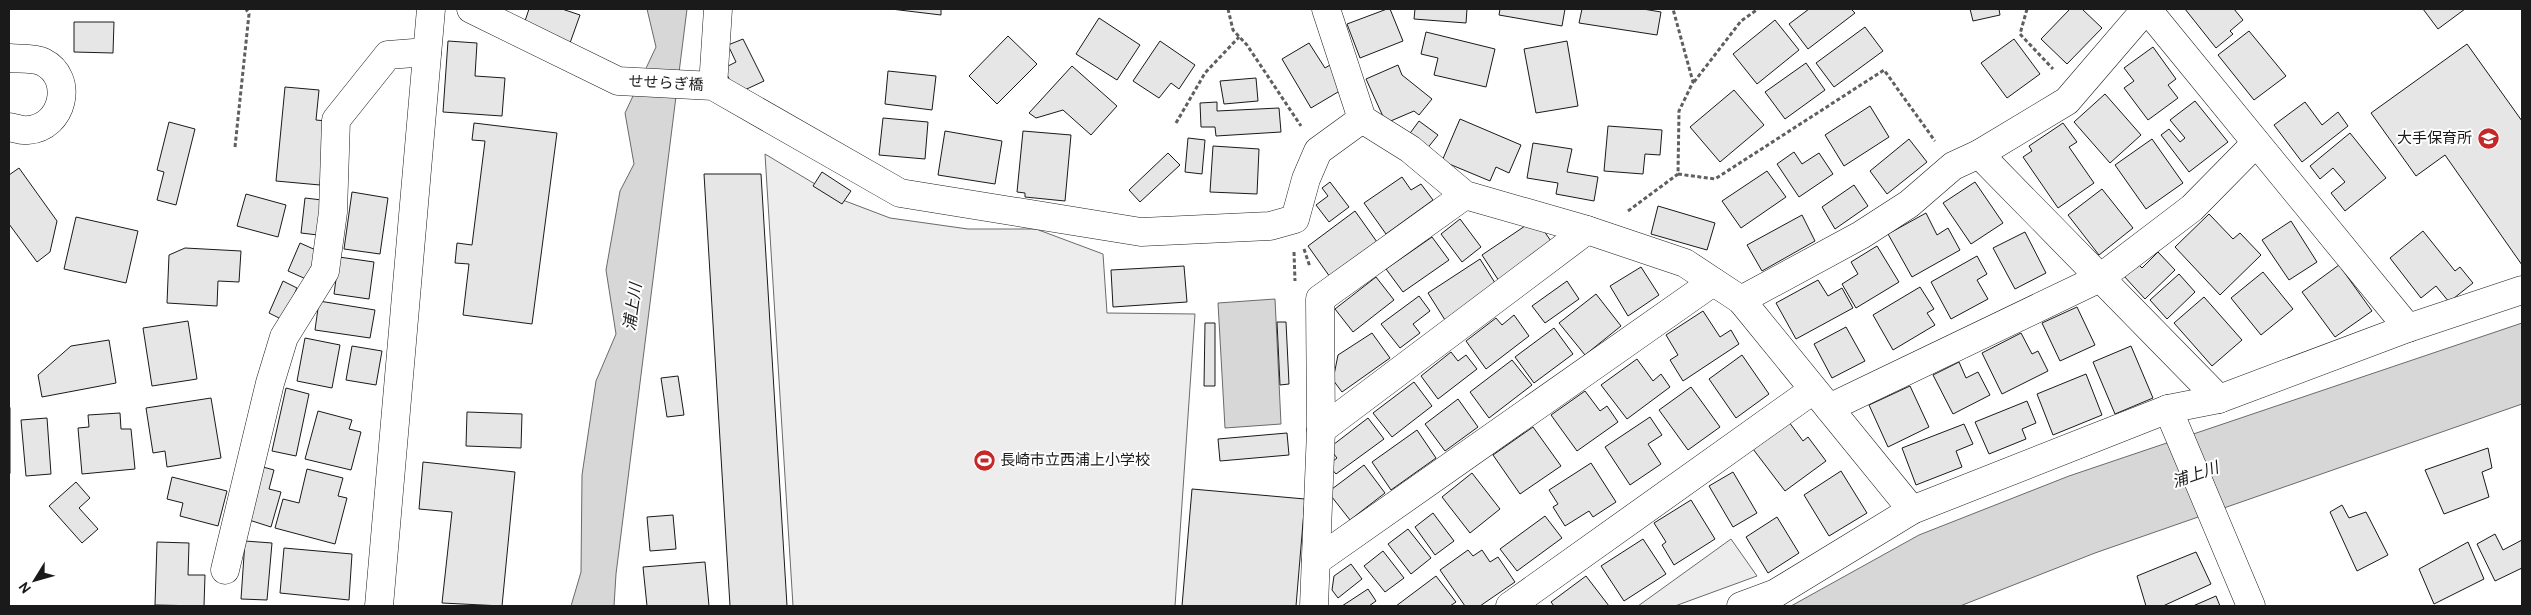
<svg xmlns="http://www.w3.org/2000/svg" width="2531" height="615" viewBox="0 0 2531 615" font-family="Overpass,'Noto Sans JP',sans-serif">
  <rect width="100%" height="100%" fill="#fff"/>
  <g fill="#ededed" stroke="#6a6a6a">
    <path d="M765 154 840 199 890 218 968 229H1036L1103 254 1107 313 1195 314 1175 606H793Z"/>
    <path d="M1731 539 1757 576 1675 606H1638Z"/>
  </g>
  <g fill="#d7d7d7" stroke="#6a6a6a">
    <path d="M647 9H687L616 574 614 606H571L581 572 582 475 596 381 616 334 606 270 620 191 634 164 625 113 656 47Z"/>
    <path d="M1275 299 1281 424 1225 428 1218 303Z"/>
    <path d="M2522 323V404L2095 553 1960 606H1791L1919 535 2069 476Z"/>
  </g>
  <g fill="#e6e6e6" stroke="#1a1a1a">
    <path d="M529 9H562L580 15 570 43 523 27Z"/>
    <path d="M891 9H941V15Z"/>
    <path d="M1387 9H1390L1403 41 1360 58 1347 24Z"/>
    <path d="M1415 9H1467L1466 23 1414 19Z"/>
    <path d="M1500 9H1565L1562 26 1499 15Z"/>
    <path d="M1582 9H1643L1661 12 1657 35 1579 23Z"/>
    <path d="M1809 9H1851L1855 13 1808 49 1789 24Z"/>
    <path d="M1970 9H1999L2000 15 1973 21Z"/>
    <path d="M2070 9H2082L2102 28 2067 64 2041 39Z"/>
    <path d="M2185 9H2234L2243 20 2230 31 2233 34 2216 48Z"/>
    <path d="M2423 9H2465L2438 29Z"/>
    <path d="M1099 18 1140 45 1117 80 1076 54Z"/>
    <path d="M1775 20 1799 50 1757 84 1733 54Z"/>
    <path d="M74 22H114L113 53 74 52Z"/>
    <path d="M1865 27 1883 51 1834 87 1816 63Z"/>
    <path d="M2249 31 2286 76 2254 100 2218 55Z"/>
    <path d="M1426 32 1495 49 1486 87 1434 75 1438 58 1421 54Z"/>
    <path d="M1008 36 1037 64 997 104 969 76Z"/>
    <path d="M743 39 764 81 736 94 724 68 736 62 728 45Z"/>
    <path d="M2014 39 2040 74 2007 98 1981 63Z"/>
    <path d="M448 41 477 43 475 76 505 78 502 116 443 112Z"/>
    <path d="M1160 41 1195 65 1179 89 1171 83 1159 98 1133 81Z"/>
    <path d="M1567 41 1578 106 1536 113 1524 49Z"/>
    <path d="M1309 43 1325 68 1330 65 1343 89 1311 108 1282 59Z"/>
    <path d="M2467 44 2522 121V265L2445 155 2416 176 2371 113Z"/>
    <path d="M2153 47 2176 79 2168 85 2178 98 2148 120 2124 88 2134 81 2124 68Z"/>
    <path d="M1806 63 1825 90 1785 119 1765 92Z"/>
    <path d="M1398 65 1402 75 1432 99 1419 115 1414 111 1386 123 1366 79Z"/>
    <path d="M1072 66 1117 106 1091 135 1063 110 1036 118 1029 113Z"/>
    <path d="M888 71 936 76 932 110 885 104Z"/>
    <path d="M1256 78 1258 101 1224 104 1220 81Z"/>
    <path d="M285 87 319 90 316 120 326 121 320 185 276 181Z"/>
    <path d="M1734 90 1764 125 1720 162 1690 127Z"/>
    <path d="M2105 94 2141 135 2110 163 2074 122Z"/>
    <path d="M2195 101 2228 142 2189 172 2161 135 2169 129 2180 142 2185 138 2170 120Z"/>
    <path d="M1217 102V111L1279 108 1281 132 1216 136 1215 127H1201L1200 103Z"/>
    <path d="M2305 102 2322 125 2338 112 2348 126 2302 162 2274 125Z"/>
    <path d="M1870 106 1889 137 1844 166 1825 135Z"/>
    <path d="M883 118 928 122 925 159 879 155Z"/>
    <path d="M1460 119 1521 145 1509 173 1496 167 1490 181 1442 161Z"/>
    <path d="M1419 121 1438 135 1426 150 1408 136Z"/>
    <path d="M169 122 195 129 176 205 157 200 164 172 157 170Z"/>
    <path d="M474 123 557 133 532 324 463 315 469 264 455 263 457 243 472 245 485 141 472 140Z"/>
    <path d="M2063 123 2077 142 2069 147 2094 183 2058 208 2023 157 2032 151 2029 146Z"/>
    <path d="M1608 126 1662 130 1660 155 1645 154 1643 174 1604 171Z"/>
    <path d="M945 131 1002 141 995 184 938 175Z"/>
    <path d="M1023 131 1071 135 1065 201 1025 197V193L1017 192Z"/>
    <path d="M2350 133 2386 178 2345 211 2331 193 2345 182 2333 168 2320 179 2310 166Z"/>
    <path d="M1188 138 1205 140 1202 174 1185 172Z"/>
    <path d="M1909 139 1927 162 1887 194 1870 171Z"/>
    <path d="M2152 139 2183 183 2146 209 2115 165Z"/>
    <path d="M1533 143 1572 149 1567 172 1598 177 1594 201 1556 194 1558 183 1527 178Z"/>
    <path d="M1213 146 1259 149 1257 194 1210 192Z"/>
    <path d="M1794 152 1802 164 1819 153 1833 174 1799 197 1777 164Z"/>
    <path d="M1168 153 1180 165 1140 202 1129 190Z"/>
    <path d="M19 168 57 221 50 252 37 262 9 224V175Z"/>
    <path d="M1767 171 1786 197 1741 228 1722 201Z"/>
    <path d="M822 172 851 191 842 204 813 186Z"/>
    <path d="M704 174H761L787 606H730Z"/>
    <path d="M1402 177 1411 190 1421 184 1433 200 1386 234 1364 203Z"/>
    <path d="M1330 182 1349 207 1329 222 1316 205 1328 196 1322 188Z"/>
    <path d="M1975 182 2003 223 1971 244 1943 203Z"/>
    <path d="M1854 185 1868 206 1835 229 1822 207Z"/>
    <path d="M2102 189 2133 228 2099 255 2068 215Z"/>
    <path d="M352 192 388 198 380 254 344 249Z"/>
    <path d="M246 194 286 205 278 237 237 226Z"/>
    <path d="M305 198 322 200 318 235 301 233Z"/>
    <path d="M1658 206 1715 223 1707 250 1651 234Z"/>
    <path d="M1355 211 1377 242 1330 277 1308 246Z"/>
    <path d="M1926 213 1937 235 1948 228 1960 250 1912 277 1888 234Z"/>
    <path d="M2209 214 2233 239 2240 233 2261 255 2220 295 2175 247Z"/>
    <path d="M1802 215 1815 241 1762 271 1747 245Z"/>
    <path d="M76 217 138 231 126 283 64 269Z"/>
    <path d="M1460 219 1481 247 1462 262 1441 234Z"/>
    <path d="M2291 221 2317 262 2289 280 2262 240Z"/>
    <path d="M1525 226 1544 231 1553 244 1499 281 1482 255Z"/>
    <path d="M2423 231 2455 271 2460 267 2473 283 2449 302 2436 286 2421 298 2390 258Z"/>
    <path d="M2025 232 2046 273 2015 289 1993 248Z"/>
    <path d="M1432 237 1449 260 1403 292 1386 269Z"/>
    <path d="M300 243 318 251 306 279 288 271Z"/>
    <path d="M1877 246 1899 282 1856 308 1842 284 1858 274 1851 262Z"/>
    <path d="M185 248 241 251 239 282 218 281 217 306 167 303 169 255Z"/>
    <path d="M2158 252 2175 270 2145 299 2123 275 2136 262 2142 268Z"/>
    <path d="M1977 256 1987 274 1977 280 1988 299 1951 319 1931 282Z"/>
    <path d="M339 257 374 262 369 299 334 294Z"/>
    <path d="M1480 259 1497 286 1445 320 1428 293Z"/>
    <path d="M2339 265 2372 311 2335 337 2302 292Z"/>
    <path d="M1184 266 1187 302 1113 307 1111 270Z"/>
    <path d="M1641 267 1659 295 1628 316 1610 286Z"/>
    <path d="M2263 272 2293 309 2261 335 2231 298Z"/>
    <path d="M2179 274 2195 292 2167 319 2150 300Z"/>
    <path d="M1376 277 1394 300 1353 332 1335 309Z"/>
    <path d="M1818 280 1828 296 1842 288 1853 308 1796 339 1776 303Z"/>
    <path d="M283 281 297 288 283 320 269 313Z"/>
    <path d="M1567 281 1579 299 1545 323 1532 306Z"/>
    <path d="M1920 287 1934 309 1927 313 1935 325 1893 350 1873 315Z"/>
    <path d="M1596 294 1621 326 1585 355 1559 323Z"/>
    <path d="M1419 296 1430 311 1413 324 1420 333 1400 348 1381 324Z"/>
    <path d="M2204 297 2242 340 2212 366 2174 323Z"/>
    <path d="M319 301 375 310 370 338 315 330Z"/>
    <path d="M2077 307 2095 345 2060 361 2042 323Z"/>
    <path d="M1703 311 1720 337 1731 330 1739 344 1683 381 1670 360 1678 355 1666 335Z"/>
    <path d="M1514 315 1529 336 1486 369 1466 341 1496 318 1502 325Z"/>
    <path d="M188 321 197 379 152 386 143 328Z"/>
    <path d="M1277 322H1286L1289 384 1280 385Z"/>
    <path d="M1205 323H1215V386H1204Z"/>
    <path d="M1846 327 1865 361 1832 378 1814 344Z"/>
    <path d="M1554 328 1573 354 1534 383 1515 357Z"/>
    <path d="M1372 333 1390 358 1342 392 1333 380 1338 355Z"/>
    <path d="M2021 333 2032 354 2038 351 2048 371 2002 394 1982 353Z"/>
    <path d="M305 338 340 345 332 388 297 381Z"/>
    <path d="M109 340 116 383 42 397 38 375 71 346Z"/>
    <path d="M352 346 382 351 376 385 346 380Z"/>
    <path d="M2131 346 2153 398 2115 414 2093 362Z"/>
    <path d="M1451 352 1458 361 1466 355 1477 369 1438 399 1421 376Z"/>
    <path d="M1742 355 1769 394 1736 418 1709 379Z"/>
    <path d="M1637 359 1653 381 1661 374 1670 387 1627 419 1601 385Z"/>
    <path d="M1512 360 1532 385 1489 418 1470 392Z"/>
    <path d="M1959 362 1966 378 1978 372 1990 395 1953 414 1933 375Z"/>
    <path d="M2086 374 2102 415 2053 435 2037 394Z"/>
    <path d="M678 376 684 415 667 417 661 378Z"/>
    <path d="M1414 382 1432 406 1392 437 1373 413Z"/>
    <path d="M1910 386 1929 427 1888 447 1869 405Z"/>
    <path d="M1691 387 1720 427 1688 450 1659 410Z"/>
    <path d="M286 388 309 394 296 456 272 451Z"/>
    <path d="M1585 391 1600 411 1607 406 1618 422 1577 451 1551 415Z"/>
    <path d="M211 398 221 458 167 467 165 451 153 453 146 408Z"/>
    <path d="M1458 399 1478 427 1445 451 1425 424Z"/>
    <path d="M2027 401 2036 423 2022 429 2026 439 1989 454 1975 422Z"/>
    <rect x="9" y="408" width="1" height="65"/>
    <path d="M318 411 352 420 349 429 361 432 351 470 305 459Z"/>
    <path d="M467 412 522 414 521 448 466 446Z"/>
    <path d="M120 413 121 429H131L135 469 82 474 78 428 89 427 88 415Z"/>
    <path d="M1650 417 1662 435 1648 444 1661 464 1630 485 1605 447Z"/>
    <path d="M47 418 51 474 26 476 21 420Z"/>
    <path d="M1368 418 1384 439 1336 474 1328 465 1337 458 1329 448Z"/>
    <path d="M1789 422 1803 441 1808 437 1826 461 1785 491 1753 449Z"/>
    <path d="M1964 424 1973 444 1956 451 1962 467 1916 485 1902 448Z"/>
    <path d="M1533 427 1561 466 1520 494 1493 455Z"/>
    <path d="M1417 430 1436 458 1391 490 1372 462Z"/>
    <path d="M1287 433 1289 455 1220 461 1218 439Z"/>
    <path d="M2488 448 2492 468 2482 472 2489 497 2444 514 2425 470Z"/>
    <path d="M423 462 515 472 502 606 442 603 452 512 419 509Z"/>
    <path d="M1591 463 1616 502 1593 517 1589 511 1565 526 1553 507 1558 504 1549 490Z"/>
    <path d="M1364 465 1385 493 1350 520 1328 492Z"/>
    <path d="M263 467 274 470 269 489 281 492 271 527 249 520Z"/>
    <path d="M307 469 343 478 338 496 347 498 335 544 275 528 283 499 299 503Z"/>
    <path d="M1841 471 1867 513 1829 536 1804 495Z"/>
    <path d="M1733 472 1757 513 1733 527 1709 486Z"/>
    <path d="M1472 473 1500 509 1470 533 1442 497Z"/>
    <path d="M172 477 227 491 218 526 180 516 183 503 167 499Z"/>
    <path d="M76 482 90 498 79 508 98 529 82 543 49 506Z"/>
    <path d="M1192 489 1305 499 1296 606H1182Z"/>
    <path d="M1691 500 1715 539 1674 565 1662 545 1666 542 1654 523Z"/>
    <path d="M2342 505 2349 518 2366 512 2388 555 2357 571 2330 512Z"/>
    <path d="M1433 513 1454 541 1435 555 1415 527Z"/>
    <path d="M673 515 676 549 650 551 647 517Z"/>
    <path d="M1545 516 1562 538 1517 571 1500 549Z"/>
    <path d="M1777 517 1799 553 1768 573 1746 537Z"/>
    <path d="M1408 529 1431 558 1411 574 1388 544Z"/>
    <path d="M2495 534 2503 550 2522 540V568L2495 581 2477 544Z"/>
    <path d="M1643 539 1666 574 1624 601 1601 566Z"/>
    <path d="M245 541 272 543 267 600 241 599Z"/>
    <path d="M157 542 189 543 188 575H205L204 606 155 605Z"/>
    <path d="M2468 542 2484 579 2434 604 2419 569Z"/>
    <path d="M284 548 352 554 349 600 280 593Z"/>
    <path d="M1468 550 1473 556 1482 550 1490 562 1498 557 1515 582 1480 606H1465L1440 570Z"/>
    <path d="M1383 551 1404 578 1385 592 1364 566Z"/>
    <path d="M2196 552 2211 584 2163 606H2146L2137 576Z"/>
    <path d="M705 562 709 606H647L643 567Z"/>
    <path d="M1351 564 1362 579 1338 598 1332 590 1334 576Z"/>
    <path d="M1436 576 1456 602 1450 606H1396Z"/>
    <path d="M1586 576 1609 606H1554L1551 602Z"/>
    <path d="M1368 589 1376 601 1369 606H1342Z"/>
    <path d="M2216 596 2220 606H2193Z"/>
  </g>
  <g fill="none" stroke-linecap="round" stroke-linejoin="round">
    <defs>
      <g id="minor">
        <path d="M471 9 618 81 713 86 900 193 1141 232 1270 226 1295 219 1306 179 1318 151 1362 119"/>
        <path d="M1326 9 1362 119 1410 149 1465 195 1587 230 1685 263 1741 300 1912 510"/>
        <path d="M2147 9 2408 328"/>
        <path d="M9 58C18 59 35 58 43 62 75 78 63 128 28 130 22 131 15 128 9 127"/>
        <path d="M713 86 718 9"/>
        <path d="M1979 154 2219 399"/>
        <path d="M1741 300 1861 235 1909 204 1953 166 1979 154 2067 101 2146 9"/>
        <path d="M1829 408 2100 278 2192 208 2256 143"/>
        <path d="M2168 409 2251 606"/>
        <path d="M1321 430 1587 230"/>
        <path d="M1316 561 1713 282"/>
        <path d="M225 570 270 383 284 337 325 271 333 212 336 120 388 55 427 52"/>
        <path d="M379 606 431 9"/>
        <path d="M1314 606 1321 430 1320 299 1465 195"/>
        <path d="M1510 606 1813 390"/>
        <path d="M1741 606 1776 593 1912 510 2168 409 2219 399 2408 328 2522 290"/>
      </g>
    </defs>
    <use href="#minor" stroke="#1a1a1a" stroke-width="29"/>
    <g stroke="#5f5f5f" stroke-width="3" stroke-dasharray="4 2.5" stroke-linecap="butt">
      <path d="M1228 9 1233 30 1247 45 1301 126"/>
      <path d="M2027 9 2020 34 2053 69"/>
      <path d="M1694 82 1741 21 1758 9"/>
      <path d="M1176 123 1205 73 1239 37"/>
      <path d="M235 147 249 14 246 9"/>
      <path d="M1678 174 1715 179 1884 70 1935 141"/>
      <path d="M1628 211 1678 174 1679 111 1693 82 1673 9"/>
      <path d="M1304 249 1310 267"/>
      <path d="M1294 252 1295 281"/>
    </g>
    <use href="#minor" stroke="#fff" stroke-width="28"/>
  </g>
  <defs>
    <symbol id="school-disc" viewBox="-11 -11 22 22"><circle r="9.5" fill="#c62828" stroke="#fff"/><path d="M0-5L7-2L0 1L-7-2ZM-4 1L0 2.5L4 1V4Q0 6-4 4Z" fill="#fff"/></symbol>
    <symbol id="stadium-disc" viewBox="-11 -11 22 22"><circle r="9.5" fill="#c62828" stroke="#fff"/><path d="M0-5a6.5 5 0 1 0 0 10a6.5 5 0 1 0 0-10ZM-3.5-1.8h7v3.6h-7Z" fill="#fff"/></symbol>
  </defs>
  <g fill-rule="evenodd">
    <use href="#school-disc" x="2476" y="126" width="25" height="25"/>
    <use href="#stadium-disc" x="972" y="448" width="25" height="25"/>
  </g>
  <g text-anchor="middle" stroke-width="4" stroke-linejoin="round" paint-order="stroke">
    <g font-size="15" fill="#1a1a1a" stroke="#fff">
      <text transform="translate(666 83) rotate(3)" y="5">せせらぎ橋</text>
    </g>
    <g font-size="15" fill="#1a1a1a" stroke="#fff" text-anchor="end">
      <text x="2472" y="143">大手保育所</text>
      <text x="1000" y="465" text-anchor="start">長崎市立西浦上小学校</text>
    </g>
    <g font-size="16" font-style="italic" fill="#1a1a1a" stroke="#fff">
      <text transform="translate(632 307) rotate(-82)" y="6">浦上川</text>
      <text transform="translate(2195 474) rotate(-19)" y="6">浦上川</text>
    </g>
  </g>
  <rect width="2531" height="615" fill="none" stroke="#1a1a1a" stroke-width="20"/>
  <g transform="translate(35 580) rotate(233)" stroke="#ffffff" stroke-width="4" paint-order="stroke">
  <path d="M0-4L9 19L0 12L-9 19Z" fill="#1a1a1a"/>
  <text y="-8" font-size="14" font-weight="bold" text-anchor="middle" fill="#1a1a1a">N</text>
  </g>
</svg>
